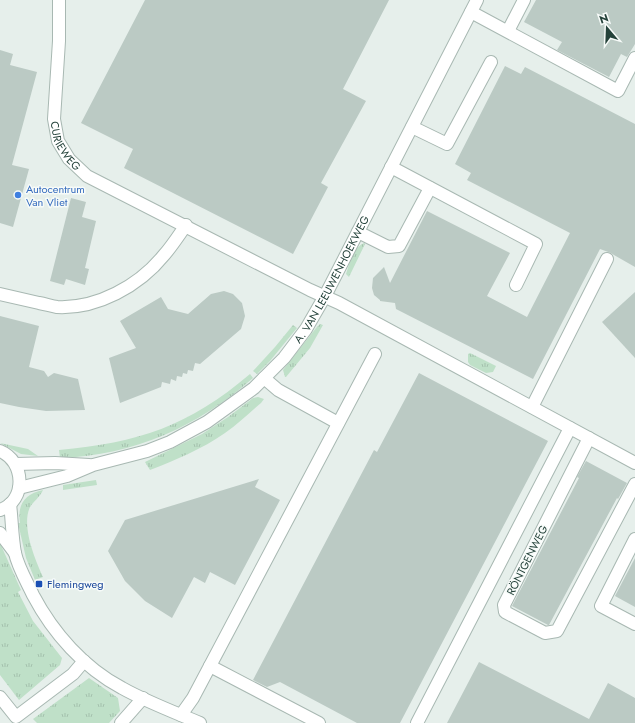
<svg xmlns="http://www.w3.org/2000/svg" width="635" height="723" viewBox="0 0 635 723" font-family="Jost,sans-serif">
  <defs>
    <pattern id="grass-tufts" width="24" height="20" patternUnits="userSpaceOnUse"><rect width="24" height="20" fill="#bfe0c8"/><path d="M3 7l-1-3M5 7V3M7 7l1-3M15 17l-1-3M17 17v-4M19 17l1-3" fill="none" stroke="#a4c1ad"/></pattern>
  </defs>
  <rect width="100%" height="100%" fill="#e6efeb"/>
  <g fill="url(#grass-tufts)">
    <path d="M364 243 365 244 349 277 346 274C349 264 354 247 364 243Z"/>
    <path d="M320 324 323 325 310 348 286 377H285L283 370 287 365 316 328Z"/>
    <path d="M293 325 297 328 270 361 257 374 253 371 275 347Z"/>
    <path d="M470 353 496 366 493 372 486 373 470 365 468 362V354Z"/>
    <path d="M250 374 253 378C197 427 135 455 60 458L59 450C138 443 189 426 250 374Z"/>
    <path d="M258 397 264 399 261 403C249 413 238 424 225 433 202 449 176 460 150 470L145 462 202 434 228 417 253 398Z"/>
    <path d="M0 443 28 449 38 456 21 454Z"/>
    <path d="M96 480 97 485 63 490V485Z"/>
    <path d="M43 490C40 497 34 501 30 507 21 526 35 559 43 577L35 580 26 558 18 523H20C17 504 25 494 43 490Z"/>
    <path d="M0 543 21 590 18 592 33 621 62 658 60 665 19 700 0 675Z"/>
    <path d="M89 678 118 698 120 711 109 723H37L33 719Z"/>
  </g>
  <g fill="#bbcac4">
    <path d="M145 0H389L343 89 366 101 321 183 328 187 293 254 124 168 133 149 81 123Z"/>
    <path d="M536 0H635V44L627 57 621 54 609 77 557 50 562 42 524 22Z"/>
    <path d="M0 50 13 54 10 65 37 72 12 165 29 169 13 227 0 223Z"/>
    <path d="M505 66 521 74 525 67 635 124V267L614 255 611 253 600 249 533 379 396 309 395 303 380 301V300L374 295 372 288 373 278 384 267 390 283 427 211 510 253 487 296 527 317 570 233 467 180 471 173 455 164Z"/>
    <path d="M71 198 86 202 82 217 96 221 85 268 89 269 85 285 66 279 64 285 50 281Z"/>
    <path d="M224 291 233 294 242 303 245 316 241 329 200 364 195 363 193 371 188 370 187 374 183 373 182 377 177 376 176 381 171 379 170 384 162 382 161 387 120 403 109 358 136 348 120 321 161 297 168 309 188 314 211 294Z"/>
    <path d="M635 292V358L602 322Z"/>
    <path d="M0 316 39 326 29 367 44 371 48 377 54 373 78 379 85 410 46 411 19 407 0 403Z"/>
    <path d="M419 373 548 441 400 723H357L280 682 267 687 253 680 374 450 377 452Z"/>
    <path d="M586 461 627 483 618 499 617 498 549 625H548L512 606 579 478 577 477Z"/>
    <path d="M259 479 255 487 280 500 235 585 210 572 205 583 194 577 172 618 145 601 125 581 108 551 125 520Z"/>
    <path d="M635 558V607L615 596Z"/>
    <path d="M479 662 589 719 608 683 635 698V723H447Z"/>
  </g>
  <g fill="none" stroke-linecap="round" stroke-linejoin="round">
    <defs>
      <g id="minor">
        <path id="s1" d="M59 0V41L54 119 58 141 69 159 87 176 310 290 339 303 635 463"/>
        <path d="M471 12 618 91 635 58"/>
        <path d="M508 31 524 0"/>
        <path d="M412 127 447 144 491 62"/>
        <path d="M391 167 536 244 516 285"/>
        <path d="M358 232 388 247 399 246 430 188"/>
        <path d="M0 294C13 297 26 300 39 303 45 304 51 306 57 307 97 309 139 286 164 255 172 246 179 235 186 225"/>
        <path d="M264 378 278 390 338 423"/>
        <path d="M532 407 607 259"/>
        <path d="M589 438 504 605 505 612 545 633 557 631 635 484"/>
        <path d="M0 451C25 461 27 501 0 510"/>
        <path d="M16 464 55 463 89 465"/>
        <path id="s2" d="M19 488 67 476 93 465 147 451 170 442 207 422 254 388 284 358 306 329 325 296 477 0"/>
        <path d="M10 504C12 520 12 537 15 553 18 567 27 582 33 595 53 633 84 668 122 688 147 702 174 712 200 723"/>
        <path d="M0 533 15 553"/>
        <path d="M635 539 601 606 635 624"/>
        <path d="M210 666 319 723"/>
        <path d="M0 697 16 717 73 674 84 661"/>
        <path d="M181 715 193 698 375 354"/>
        <path d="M121 723 143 698"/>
        <path d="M417 723 570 428"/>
      </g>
    </defs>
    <use href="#minor" stroke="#a8b8b2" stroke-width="14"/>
    <use href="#minor" stroke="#fff" stroke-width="12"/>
  </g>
  <circle fill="#3f7fe0" stroke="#f7fbf9" stroke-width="1.5" cx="18" cy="195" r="4"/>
  <rect fill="#1a4fb4" stroke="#f7fbf9" stroke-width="1.5" x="35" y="580" width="8" height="8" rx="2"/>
  <g text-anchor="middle" stroke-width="3" stroke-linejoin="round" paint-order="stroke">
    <g font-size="11" fill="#24423a" stroke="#f7fbf9">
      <text dy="4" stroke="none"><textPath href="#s1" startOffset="149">CURIEWEG</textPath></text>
      <text dy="4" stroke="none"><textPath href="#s2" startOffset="393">A. VAN LEEUWENHOEKWEG</textPath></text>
      <text transform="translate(527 560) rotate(-63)" y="4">RÖNTGENWEG</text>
    </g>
    <g font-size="11" fill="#366cbe" stroke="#f7fbf9" text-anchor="start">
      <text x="26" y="193">Autocentrum<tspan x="26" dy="13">Van Vliet</tspan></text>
    </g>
    <g font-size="11" fill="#164399" stroke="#f7fbf9" text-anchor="start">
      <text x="47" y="588">Flemingweg</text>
    </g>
  </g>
  <g transform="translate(607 28) rotate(341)" stroke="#f7fbf9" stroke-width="3" paint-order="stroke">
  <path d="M0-3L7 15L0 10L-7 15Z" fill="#24423a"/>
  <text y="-6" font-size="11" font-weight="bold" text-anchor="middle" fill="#24423a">N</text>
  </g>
</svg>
